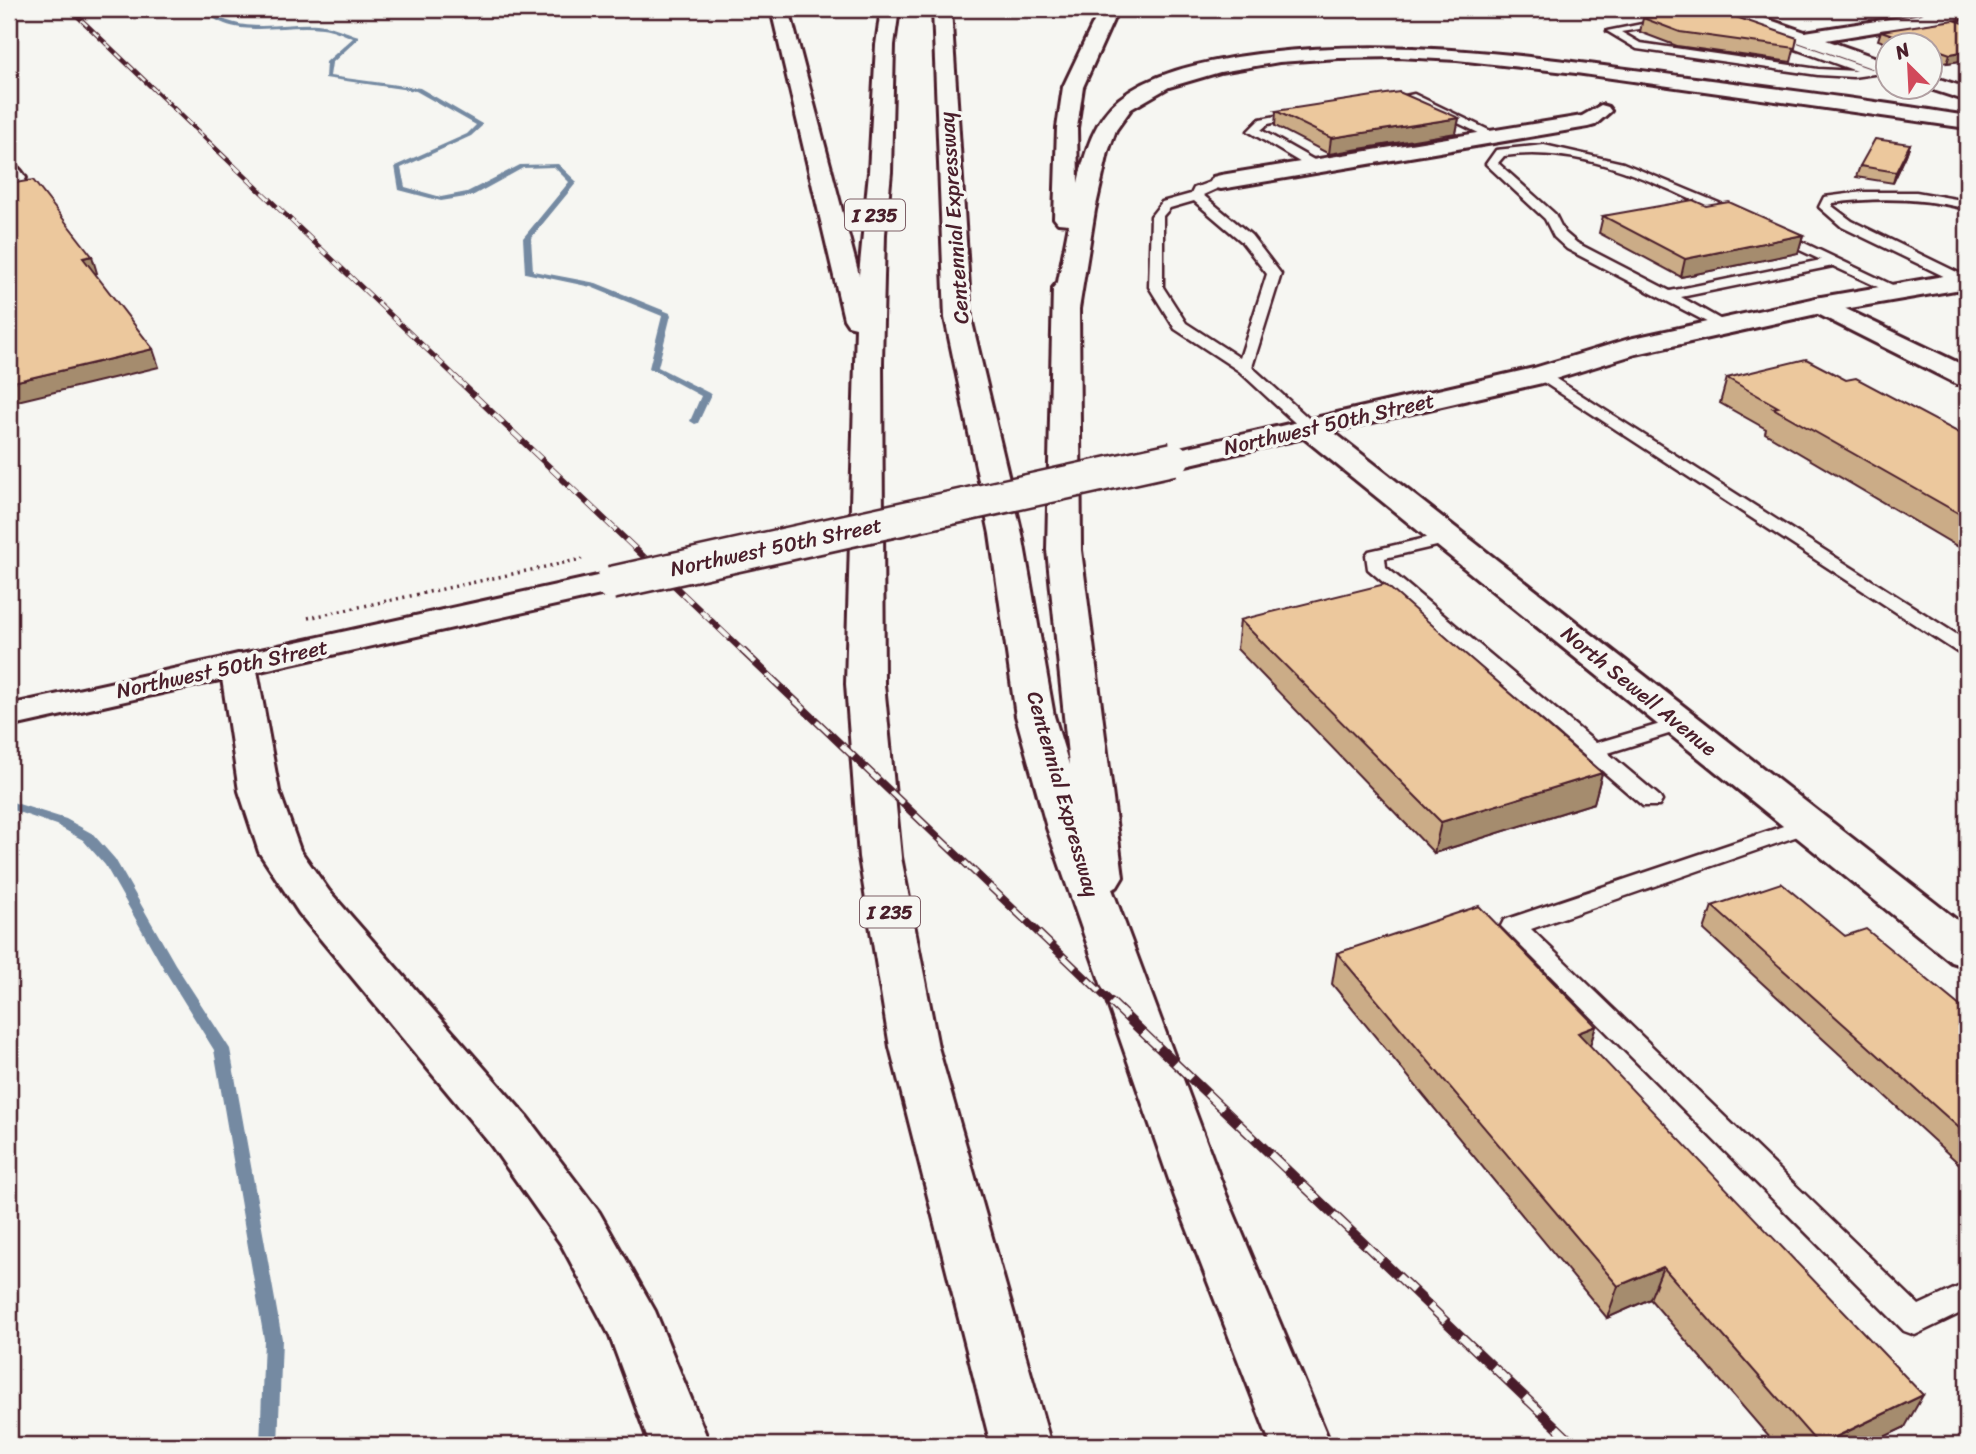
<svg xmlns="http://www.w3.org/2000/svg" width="1976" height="1454" viewBox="0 0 1976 1454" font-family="Sriracha,sans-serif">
  <rect width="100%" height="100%" fill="#f6f6f2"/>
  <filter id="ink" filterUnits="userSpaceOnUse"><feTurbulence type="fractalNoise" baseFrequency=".0143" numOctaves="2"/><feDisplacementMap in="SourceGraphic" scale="14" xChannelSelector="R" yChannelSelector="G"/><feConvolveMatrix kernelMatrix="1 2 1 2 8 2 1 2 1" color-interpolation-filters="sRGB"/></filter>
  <g filter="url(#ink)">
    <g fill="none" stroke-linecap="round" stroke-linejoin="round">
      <g fill="#758aa2" fill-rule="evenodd">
        <path d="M202 9H208C238 36 281 22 317 24 332 25 345 32 359 36V38L332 63 330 76 420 88 482 124V126L471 136 401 168 405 187 441 197 467 192 520 165 558 164 577 182 531 238 533 271 596 283 670 313 671 315 658 367 709 393 711 395 698 423 695 424 690 421 701 396 649 368 662 316 591 287 525 273 523 238 569 182 554 167 523 168 472 196 441 201 399 190 395 166 467 134 476 125 416 91 325 78 326 62 353 38C343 34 332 29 322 28 281 23 234 42 202 9Z"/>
        <path d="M9 801 66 819 93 834 115 859 175 964 230 1049 282 1339 278 1445H260L264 1339 214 1050 165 971 105 865 83 840 56 825 9 809Z"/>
      </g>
      <defs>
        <g id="lane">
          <path d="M1911 9H1925L1945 17 1940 20Z"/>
          <path d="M1667 19 1670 20V24L1621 32 1640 43 1818 69 1856 71 1765 38 1764 36 1769 33 1871 69 1888 66V72L1853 77 1818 75 1637 49 1607 31Z"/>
          <path d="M1414 94 1501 136 1503 138 1493 140 1413 101 1383 105 1378 102Z"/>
          <path d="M1303 111 1307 112V116L1268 124 1261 130 1321 164V170H1313L1248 131 1260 119Z"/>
          <path d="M1544 145 1623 163 1743 213V219H1733C1662 186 1585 144 1504 156L1498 163 1555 214 1564 232 1577 243 1670 291 1821 260 1772 237 1770 234 1777 230 1905 291 1898 295 1893 294 1833 266 1681 297 1732 326 1730 329H1720L1567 249 1554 237 1545 219 1486 164 1496 150Z"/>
          <path d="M1221 178 1225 179V185L1203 195 1251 235 1281 274 1252 367 1317 426 1319 429 1317 432H1305L1239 371 1175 329 1149 287 1151 216 1162 202 1191 194 1194 188ZM1194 201 1241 241 1267 274 1240 358 1186 323 1163 287V216L1170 208Z"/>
          <path d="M1863 192H1916L1967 201V209C1922 198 1879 197 1833 203L1832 206 1852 221 1967 277V283H1958L1842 227 1819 207 1824 197Z"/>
          <path d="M1542 370 1967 641V656L1960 654 1537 378 1534 375Z"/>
          <path d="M1448 533 1457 538 1454 542 1385 558 1386 567 1596 743 1674 720H1688L1691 724 1688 728 1608 753 1659 796 1662 801 1659 806H1643L1368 569 1366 555 1369 551Z"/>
          <path d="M1807 818 1815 820 1818 825 1815 830 1531 929 1919 1305 1967 1283V1310L1915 1335 1904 1331 1501 926 1504 920Z"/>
        </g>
        <g id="street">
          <path d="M1713 9H1738L1805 32 1954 9H1967V17L1826 40 1888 62V74L1716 13Z"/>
          <path d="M1930 76 1967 88V101L1927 88H1930Z"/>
          <path d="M1601 105 1608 107 1611 111 1595 125 1588 127 1221 189 1213 187 1210 182 1213 177 1221 175 1582 116Z"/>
          <path d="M9 163C18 166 21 170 26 178L23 183 9 186Z"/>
          <path d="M1821 297 1967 367V386L1957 384 1812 311 1808 305 1812 299Z"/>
          <path d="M1311 420 1322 423 1967 928V967L1951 962 1300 435 1296 429 1300 423Z"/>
        </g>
        <g id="secondary">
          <path d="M1967 272V288L1821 313 1636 354 1542 383 1173 468 1162 465 1158 459 1162 453 1534 368 1629 339 1821 297Z"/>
          <path d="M611 573 623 576 628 583 623 590 9 727V705Z"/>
        </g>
        <g id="highway">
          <path d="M771 9H789L859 275 869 172 876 45 881 9H899L894 45 891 172 885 234 882 363 884 684 901 857 938 1047 1051 1445H991L890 1047 859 857 846 684 856 327 848 325 844 319Z"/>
          <path d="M933 9H951L971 318 1022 534 1054 716 1069 765 1047 550 1053 288 1058 282 1069 224 1058 223 1054 218 1057 128 1063 87 1100 9H1118L1083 87 1077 128 1078 183C1085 153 1094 119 1119 99 1152 73 1197 64 1237 57 1391 33 1542 58 1695 78 1786 90 1877 101 1967 116V128L1576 73 1457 60 1398 57 1339 58 1279 62 1220 72 1169 87 1131 109 1116 130 1108 152 1095 210 1079 309 1081 550 1123 877 1117 887 1112 889 1227 1197 1331 1445H1271L1175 1197 1047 828 1016 716 990 534 945 318Z"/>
          <path d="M238 654 251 657 256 665 279 791 300 850 329 891 527 1117 599 1212 655 1311 710 1445H650L609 1334 561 1244 491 1145 299 913 259 852 239 791 220 665 225 657Z"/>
        </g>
      </defs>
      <use href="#lane" stroke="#4a1f2b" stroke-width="5"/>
      <use href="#street" stroke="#4a1f2b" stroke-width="6"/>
      <use href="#secondary" stroke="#4a1f2b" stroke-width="6"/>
      <use href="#highway" stroke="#4a1f2b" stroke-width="6"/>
      <use href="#lane" fill="#f6f6f2" fill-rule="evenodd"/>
      <use href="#street" fill="#f6f6f2" fill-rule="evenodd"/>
      <use href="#secondary" fill="#f6f6f2" fill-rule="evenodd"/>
      <use href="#highway" fill="#f6f6f2" fill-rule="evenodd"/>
      <defs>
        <path id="rail-far4" d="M70 9 235 167"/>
        <path id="rail-far3" d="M233 165 458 379"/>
        <path id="rail-far2" d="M456 378 745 653"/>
        <path id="rail-far1" d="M743 651 1113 1004"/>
        <path id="rail" d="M1111 1002 1575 1445"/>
      </defs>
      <use href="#rail-far4" stroke="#4a1f2b" stroke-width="4.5"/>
      <use href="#rail-far3" stroke="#4a1f2b" stroke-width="5"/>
      <use href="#rail-far2" stroke="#4a1f2b" stroke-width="6"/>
      <use href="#rail-far1" stroke="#4a1f2b" stroke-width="8"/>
      <use href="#rail" stroke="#4a1f2b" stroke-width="10"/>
      <use href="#rail-far4" stroke="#f6f6f2" stroke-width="2.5" stroke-dasharray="8" stroke-linecap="butt"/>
      <use href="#rail-far3" stroke="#f6f6f2" stroke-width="3.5" stroke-dasharray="10" stroke-linecap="butt"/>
      <use href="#rail-far2" stroke="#f6f6f2" stroke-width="4.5" stroke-dasharray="13" stroke-linecap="butt"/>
      <use href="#rail-far1" stroke="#f6f6f2" stroke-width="5" stroke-dasharray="17" stroke-linecap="butt"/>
      <use href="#rail" stroke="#f6f6f2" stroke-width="7" stroke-dasharray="22" stroke-linecap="butt"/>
      <defs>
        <path id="secondary-bridge" d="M611 583 1173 459"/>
      </defs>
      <use href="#secondary-bridge" stroke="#4a1f2b" stroke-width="37" stroke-linecap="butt"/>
      <path stroke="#4a1f2b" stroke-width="3.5" stroke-dasharray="2 4.5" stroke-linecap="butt" d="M308 618 582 559"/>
      <use href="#secondary-bridge" stroke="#f6f6f2" stroke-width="32"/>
    </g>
    <g fill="#cbac87" stroke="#4a1f2b" stroke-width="2">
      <path d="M1643 18 1797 38 1791 62 1677 46 1640 32Z"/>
      <path d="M1967 24V60L1947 63 1930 58V46H1894L1878 40 1881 31Z"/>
      <path d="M1276 111 1459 118 1456 133 1329 154 1275 126Z"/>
      <path d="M1910 144 1906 155 1893 183 1856 177 1860 166Z"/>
      <path d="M1706 206 1803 235 1798 253 1681 277 1599 233 1603 216Z"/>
      <path d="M1727 378 1846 380 1967 437V552L1765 433 1766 429 1720 403Z"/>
      <path d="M1240 620 1602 773 1594 803 1434 853 1237 649Z"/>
      <path d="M1712 906 1845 936 1967 1012V1171L1704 930Z"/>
      <path d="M1337 953 1596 1026 1590 1046 1905 1427 1867 1445H1776L1650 1299 1607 1318 1332 984Z"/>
    </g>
    <g fill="#a58c6e" stroke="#4a1f2b" stroke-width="2">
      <path d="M1967 51V60L1947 63 1950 54Z"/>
      <path d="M1459 118 1456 133 1329 154 1331 138Z"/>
      <path d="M1910 144 1906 155 1893 183 1896 172Z"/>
      <path d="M1803 235 1798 253 1681 277 1685 259Z"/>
      <path d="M92 256 97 273 89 275 83 258Z"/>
      <path d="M153 349 159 367 9 403V383Z"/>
      <path d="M1602 773 1594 803 1434 853 1441 822Z"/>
      <path d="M1596 1026 1586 1058 1578 1033Z"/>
      <path d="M1663 1267 1650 1299 1607 1318 1618 1286Z"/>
      <path d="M1923 1395 1905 1427 1867 1445H1820Z"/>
    </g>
    <g fill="#ecc89d" stroke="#4a1f2b" stroke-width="2">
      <path d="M1708 9H1713L1797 38 1795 48 1680 32 1643 18Z"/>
      <path d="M1954 20 1967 24V51L1950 54 1930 47V46H1926L1881 31Z"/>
      <path d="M1399 92 1459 118 1331 138 1276 111Z"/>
      <path d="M1875 139 1910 144 1896 172 1860 166Z"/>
      <path d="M33 180 92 256 83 258 153 349 9 383V184Z"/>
      <path d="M1693 200 1706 206 1729 202 1803 235 1685 259 1603 216Z"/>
      <path d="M1806 359 1846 380 1856 378 1967 437V518L1773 408 1778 407 1727 378Z"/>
      <path d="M1385 584 1602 773 1441 822 1240 620Z"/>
      <path d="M1781 883 1845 936 1866 929 1967 1012V1135L1712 906Z"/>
      <path d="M1479 906 1596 1026 1578 1033 1923 1395 1819 1445 1663 1267 1618 1286 1337 953Z"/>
    </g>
  </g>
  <g text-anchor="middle" stroke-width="7" stroke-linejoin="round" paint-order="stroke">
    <g fill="#f6f6f2" stroke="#7e6067" stroke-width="2">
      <rect x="845" y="199.5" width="60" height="31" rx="5"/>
      <rect x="860" y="896.5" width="60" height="31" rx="5"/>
    </g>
    <g font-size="19" font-weight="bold" fill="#4a1f2b">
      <text x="875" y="222">I 235</text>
      <text x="890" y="919">I 235</text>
    </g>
    <g font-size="21" fill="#4a1f2b" stroke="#f6f6f2">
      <text transform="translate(954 218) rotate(-94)" y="7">Centennial Expressway</text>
      <text transform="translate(1329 424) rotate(-13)" y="7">Northwest 50th Street</text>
      <text transform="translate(776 547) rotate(-12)" y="7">Northwest 50th Street</text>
      <text transform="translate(222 669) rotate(-12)" y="7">Northwest 50th Street</text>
      <text transform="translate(1639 691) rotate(39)" y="7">North Sewell Avenue</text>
      <text transform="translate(1063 794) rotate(74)" y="7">Centennial Expressway</text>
    </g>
  </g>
  <rect width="1976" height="1454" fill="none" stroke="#f6f6f2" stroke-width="35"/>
  <rect x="18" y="18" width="1941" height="1419" fill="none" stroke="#4a1f2b" stroke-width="2.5" filter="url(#ink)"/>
  <g transform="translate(1909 66) rotate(336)"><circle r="33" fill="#f6f6f2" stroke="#b1a0a2" stroke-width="2"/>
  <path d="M0-5L12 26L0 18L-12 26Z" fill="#d1495b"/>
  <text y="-10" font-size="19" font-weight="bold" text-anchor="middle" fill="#4a1f2b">N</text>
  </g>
</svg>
